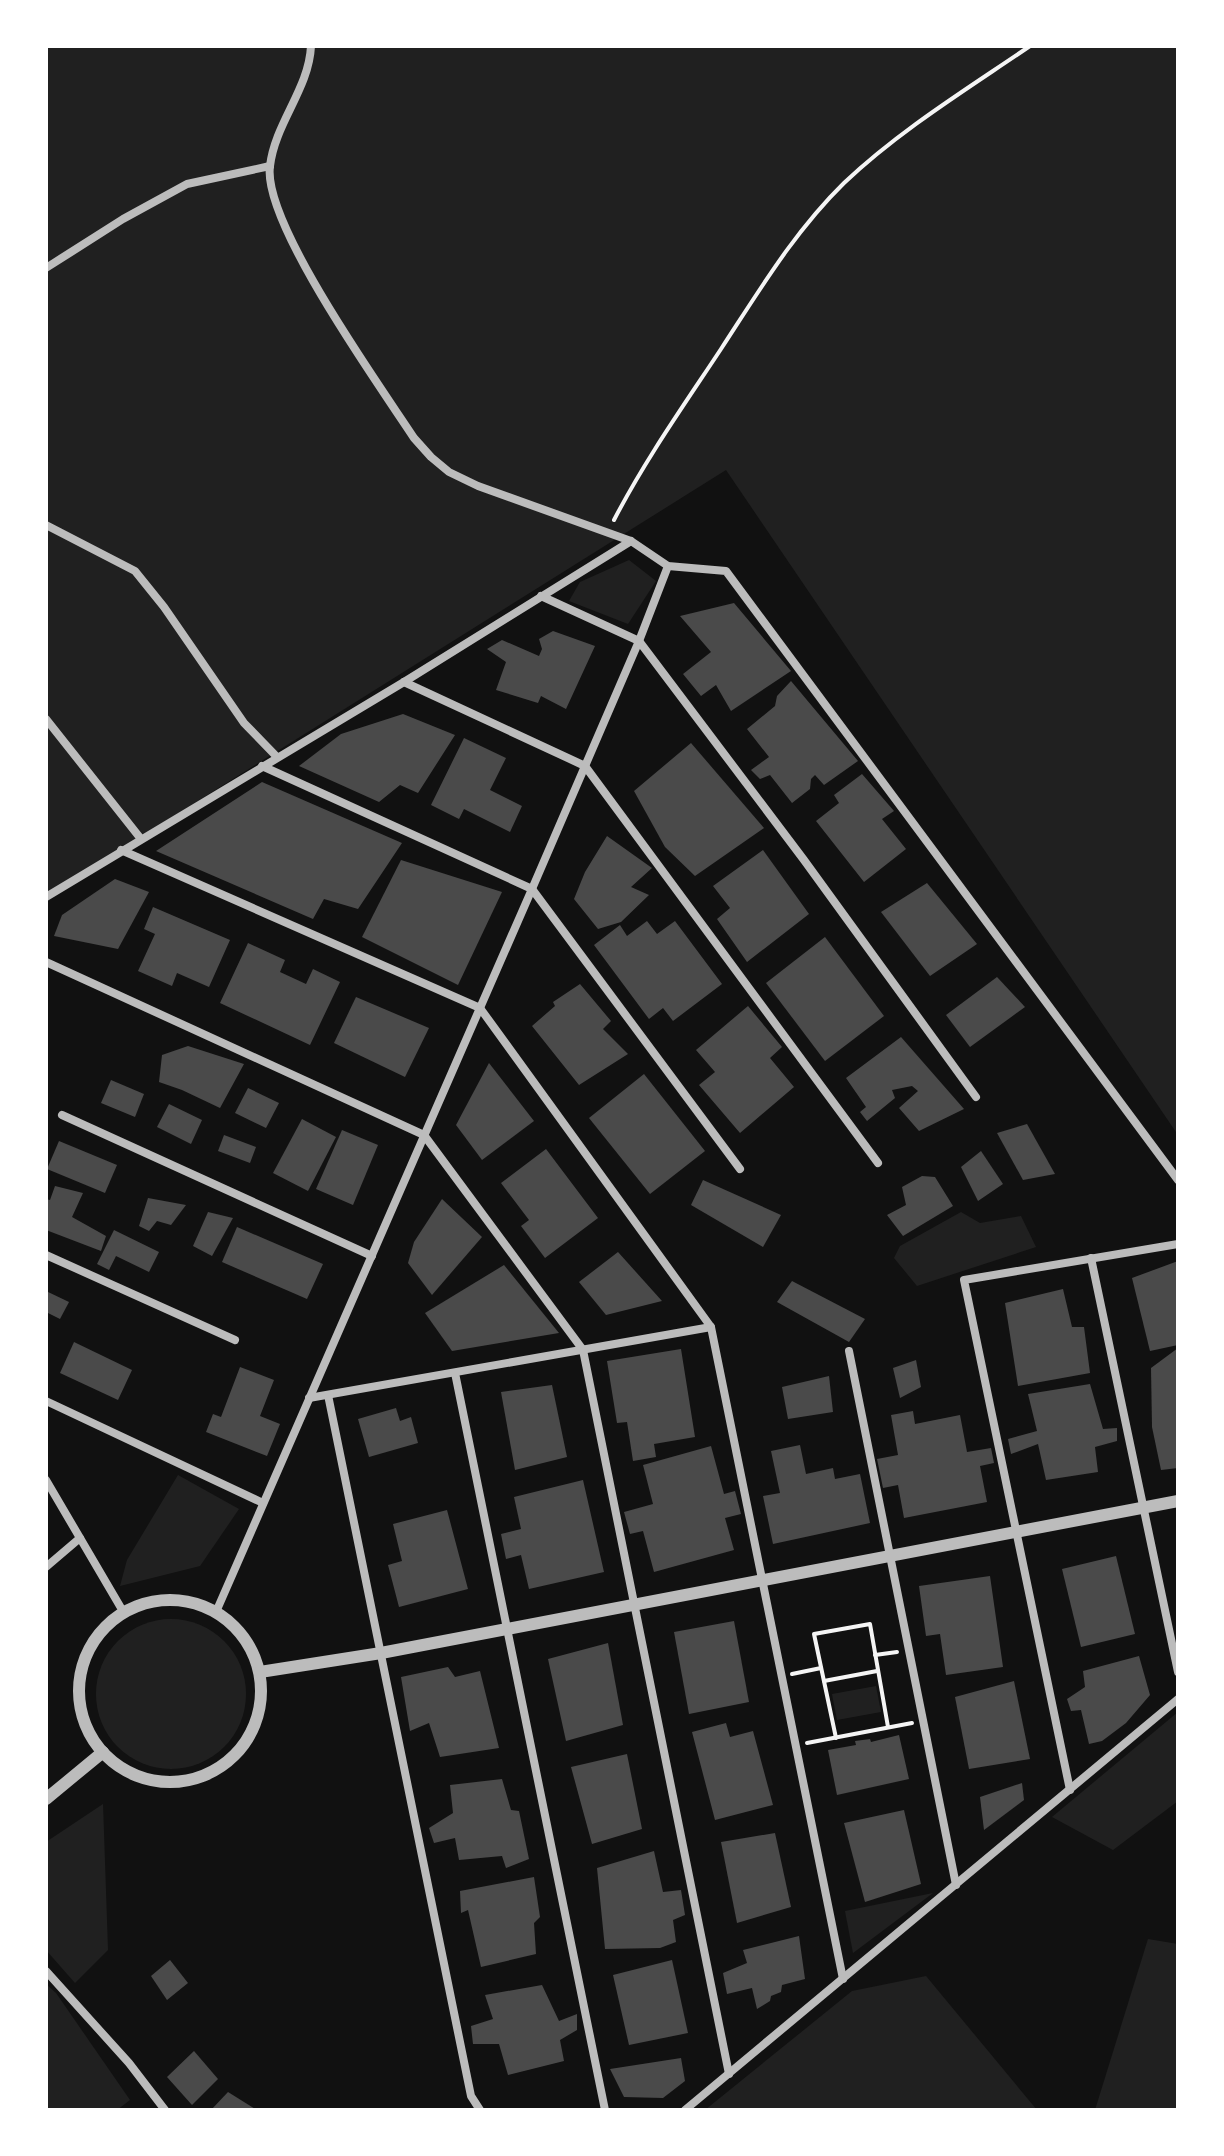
<svg xmlns="http://www.w3.org/2000/svg" width="1224" height="2156" viewBox="0 0 1224 2156" font-family="'Exo 2',sans-serif">
  <rect width="100%" height="100%" fill="#111"/>
  <g fill="#202020">
    <path d="M46 46H1178V1135L726 470 46 896Z"/>
    <path d="M629 560 656 581 628 624 569 601 580 582Z"/>
    <path d="M961 1212 980 1223 1021 1216 1036 1247 917 1286 894 1258 900 1246Z"/>
    <path d="M178 1475 239 1509 200 1566 120 1586 127 1560Z"/>
    <circle cx="171" cy="1694" r="75"/>
    <path d="M876 1686 881 1712 837 1720 832 1694Z"/>
    <path d="M1178 1712V1801L1113 1850 1052 1817Z"/>
    <path d="M103 1804 108 1950 75 1983 46 1950V1842Z"/>
    <path d="M933 1893 853 1953 845 1911Z"/>
    <path d="M1148 1939 1178 1944V2110H1095Z"/>
    <path d="M926 1976 1037 2110H705L852 1991Z"/>
    <path d="M46 1984 56 1993 130 2100 117 2110H46Z"/>
  </g>
  <g fill="#4a4a4a">
    <path d="M734 603 791 671 731 711 716 685 701 696 683 674 711 652 680 616Z"/>
    <path d="M553 631 595 646 566 709 541 696 538 703 496 690 506 662 487 649 502 640 539 656 542 649 539 639Z"/>
    <path d="M791 681 858 761 824 785 815 775 811 779 810 789 792 803 770 775 760 779 751 770 769 757 747 729 775 706 777 696Z"/>
    <path d="M403 714 455 735 418 793 400 785 379 802 299 766 341 734Z"/>
    <path d="M464 738 506 758 490 790 522 806 510 832 464 809 459 819 431 805Z"/>
    <path d="M691 743 764 828 695 876 665 847 634 791Z"/>
    <path d="M862 774 894 811 882 819 906 849 864 882 816 821 839 803 834 795Z"/>
    <path d="M262 782 402 843 358 909 324 899 313 919 156 851Z"/>
    <path d="M607 836 652 868 631 887 649 895 621 922 598 929 574 899 585 872Z"/>
    <path d="M763 850 809 914 747 962 717 919 730 908 713 886Z"/>
    <path d="M401 860 502 892 458 985 362 937Z"/>
    <path d="M115 879 149 892 118 949 54 936 62 915Z"/>
    <path d="M927 883 977 944 930 976 881 912Z"/>
    <path d="M153 907 230 940 209 987 177 973 172 986 138 971 155 934 144 929Z"/>
    <path d="M647 921 657 934 675 921 722 984 673 1021 663 1008 649 1019 594 945 620 925 627 936Z"/>
    <path d="M825 937 884 1016 825 1061 766 983Z"/>
    <path d="M248 943 285 960 280 972 306 984 313 969 340 982 310 1045 220 1003Z"/>
    <path d="M997 977 1025 1007 970 1047 946 1015Z"/>
    <path d="M580 984 611 1021 603 1029 628 1054 579 1085 532 1026 555 1006 553 1002Z"/>
    <path d="M356 997 429 1028 405 1077 334 1043Z"/>
    <path d="M748 1006 782 1047 770 1058 794 1087 740 1133 699 1085 715 1072 696 1050Z"/>
    <path d="M901 1037 964 1109 919 1131 899 1108 918 1091 912 1086 892 1090 895 1098 867 1121 860 1112 866 1107 846 1078Z"/>
    <path d="M188 1046 244 1064 220 1108 182 1090 159 1082 162 1055Z"/>
    <path d="M489 1063 534 1121 482 1160 456 1125Z"/>
    <path d="M644 1074 705 1151 650 1194 589 1118Z"/>
    <path d="M111 1080 144 1094 135 1117 101 1103Z"/>
    <path d="M248 1088 279 1103 266 1128 235 1113Z"/>
    <path d="M169 1104 202 1120 191 1144 157 1127Z"/>
    <path d="M302 1119 336 1137 308 1191 273 1173Z"/>
    <path d="M1027 1124 1055 1174 1023 1180 997 1133Z"/>
    <path d="M342 1130 378 1145 353 1205 316 1189Z"/>
    <path d="M224 1135 256 1147 250 1163 218 1151Z"/>
    <path d="M59 1141 117 1165 105 1193 47 1169Z"/>
    <path d="M546 1149 598 1218 545 1258 521 1226 529 1220 501 1183Z"/>
    <path d="M981 1151 1003 1184 978 1201 961 1167Z"/>
    <path d="M922 1176 935 1177 953 1206 903 1236 887 1215 906 1205 902 1187Z"/>
    <path d="M703 1180 781 1215 763 1247 691 1205Z"/>
    <path d="M55 1186 83 1193 72 1217 106 1236 101 1251 46 1230V1199L50 1200Z"/>
    <path d="M148 1198 186 1205 171 1225 157 1221 149 1231 139 1226Z"/>
    <path d="M442 1199 482 1237 432 1295 408 1263 414 1242Z"/>
    <path d="M208 1212 233 1218 212 1256 193 1246Z"/>
    <path d="M237 1227 323 1264 307 1299 222 1262Z"/>
    <path d="M114 1230 159 1252 149 1272 116 1256 109 1270 97 1264Z"/>
    <path d="M618 1252 662 1301 606 1315 579 1282Z"/>
    <path d="M1178 1261V1345L1150 1351 1132 1278Z"/>
    <path d="M504 1265 559 1333 452 1351 425 1313Z"/>
    <path d="M792 1281 865 1319 849 1342 777 1302Z"/>
    <path d="M1063 1289 1072 1327H1084L1090 1373 1018 1386 1005 1303Z"/>
    <path d="M46 1291 69 1302 60 1319 46 1312Z"/>
    <path d="M74 1342 132 1370 118 1400 60 1373Z"/>
    <path d="M1178 1348V1468L1161 1470 1152 1427 1151 1368Z"/>
    <path d="M681 1349 695 1437 654 1444 656 1457 633 1461 627 1422 617 1423 607 1361Z"/>
    <path d="M916 1360 921 1387 900 1398 893 1368Z"/>
    <path d="M240 1367 274 1380 260 1416 280 1424 267 1456 206 1432 213 1414 221 1417Z"/>
    <path d="M829 1376 833 1412 788 1419 782 1387Z"/>
    <path d="M1090 1384 1103 1429 1117 1428V1441L1095 1447 1098 1472 1046 1480 1038 1444 1011 1454 1008 1439 1037 1431 1028 1394Z"/>
    <path d="M552 1385 567 1457 515 1470 501 1392Z"/>
    <path d="M396 1408 400 1421 411 1417 418 1443 369 1457 358 1419Z"/>
    <path d="M913 1411 915 1424 960 1415 967 1452 991 1448 994 1463 980 1466 987 1502 904 1518 898 1485 883 1488 877 1459 898 1455 891 1415Z"/>
    <path d="M800 1445 806 1474 833 1468 835 1479 860 1474 870 1523 773 1544 763 1496 780 1493 771 1451Z"/>
    <path d="M711 1446 724 1494 735 1491 741 1514 725 1518 734 1550 654 1572 643 1531 630 1534 624 1512 653 1504 643 1465Z"/>
    <path d="M583 1480 604 1572 529 1589 521 1555 506 1559 501 1534 521 1529 514 1497Z"/>
    <path d="M447 1510 468 1589 399 1607 388 1565 402 1561 393 1524Z"/>
    <path d="M1116 1556 1135 1634 1081 1647 1062 1569Z"/>
    <path d="M990 1576 1003 1667 946 1675 940 1634 926 1636 919 1586Z"/>
    <path d="M734 1621 749 1702 689 1714 674 1632Z"/>
    <path d="M608 1643 623 1725 566 1741 548 1659Z"/>
    <path d="M1139 1656 1150 1695 1126 1723 1102 1741 1089 1744 1081 1710 1071 1711 1067 1699 1085 1687 1083 1671Z"/>
    <path d="M448 1667 455 1677 480 1671 499 1748 440 1757 429 1723 410 1731 401 1677Z"/>
    <path d="M1014 1681 1030 1759 969 1769 955 1697Z"/>
    <path d="M726 1723 730 1737 753 1731 773 1805 715 1820 692 1732Z"/>
    <path d="M899 1735 909 1779 837 1795 828 1750 856 1745 855 1741 870 1739 871 1742Z"/>
    <path d="M627 1754 642 1829 592 1844 571 1767Z"/>
    <path d="M502 1779 511 1810 519 1811 529 1859 506 1868 502 1856 459 1860 455 1838 434 1843 429 1828 453 1813 450 1785Z"/>
    <path d="M1022 1783 1024 1800 984 1830 980 1797Z"/>
    <path d="M904 1810 921 1884 865 1902 844 1823Z"/>
    <path d="M775 1833 791 1907 737 1923 721 1842Z"/>
    <path d="M654 1851 663 1892 681 1890 685 1915 673 1920 676 1942 660 1948 605 1949 597 1868Z"/>
    <path d="M534 1877 540 1917 534 1923 536 1954 481 1967 468 1910 461 1913 460 1891Z"/>
    <path d="M799 1936 805 1979 782 1985 781 1992 771 1996 770 2001 757 2009 752 1988 727 1994 723 1973 747 1963 743 1950Z"/>
    <path d="M170 1960 188 1983 167 2000 151 1976Z"/>
    <path d="M672 1960 688 2033 629 2045 613 1975Z"/>
    <path d="M542 1985 559 2021 577 2014V2030L560 2040 564 2061 508 2075 499 2044H473L471 2026 493 2019 485 1995Z"/>
    <path d="M194 2051 218 2079 192 2105 167 2077Z"/>
    <path d="M681 2058 685 2081 663 2098 624 2097 610 2069Z"/>
    <path d="M228 2092 257 2110H211Z"/>
  </g>
  <g fill="none" stroke-linecap="round" stroke-linejoin="round">
    <g stroke="#f5f5f5" stroke-width="4">
      <path d="M614 520C645 460 684 405 721 349 759 291 794 232 844 183 900 130 967 89 1030 46"/>
      <path d="M875 1655 897 1652"/>
      <path d="M792 1674 821 1668"/>
      <path d="M824 1681 877 1671"/>
      <path d="M836 1738 814 1634 870 1624 888 1727"/>
      <path d="M807 1743 912 1723"/>
    </g>
    <g stroke="#bcbcbc" stroke-width="8">
      <path d="M311 46C309 89 275 123 270 166 262 222 380 386 414 438L431 457 449 472 478 486 631 541 668 566 726 571 1178 1180"/>
      <path d="M46 268 123 219 187 184 270 166"/>
      <path d="M46 525 135 571 164 607 244 723 277 757"/>
      <path d="M541 596 639 641 804 860 976 1097"/>
      <path d="M404 682 585 766 878 1163"/>
      <path d="M46 719 141 839"/>
      <path d="M262 766 532 889 740 1169"/>
      <path d="M121 850 480 1008 711 1327 843 1979"/>
      <path d="M46 897 404 682 631 541"/>
      <path d="M46 962 424 1135 583 1350 729 2074"/>
      <path d="M62 1115 372 1256"/>
      <path d="M46 1255 235 1340"/>
      <path d="M1091 1258 1178 1672"/>
      <path d="M849 1351 956 1885"/>
      <path d="M455 1373 605 2110"/>
      <path d="M328 1395 471 2096 480 2110"/>
      <path d="M309 1398 711 1327"/>
      <path d="M46 1401 263 1503"/>
      <path d="M46 1480 124 1613"/>
      <path d="M46 1567 80 1538"/>
      <path d="M216 1612 532 889 639 641 668 566"/>
      <path d="M1070 1790 964 1280 1178 1244"/>
      <path d="M46 1971 129 2063 165 2110"/>
      <path d="M685 2110 1178 1699"/>
    </g>
    <g stroke="#bcbcbc" stroke-width="12">
      <circle cx="170" cy="1691" r="91"/>
      <path d="M260 1672 381 1653 1178 1501"/>
      <path d="M46 1799 103 1752"/>
    </g>
  </g>
  <rect width="1224" height="2156" fill="none" stroke="#ffffff" stroke-width="96"/>
</svg>
